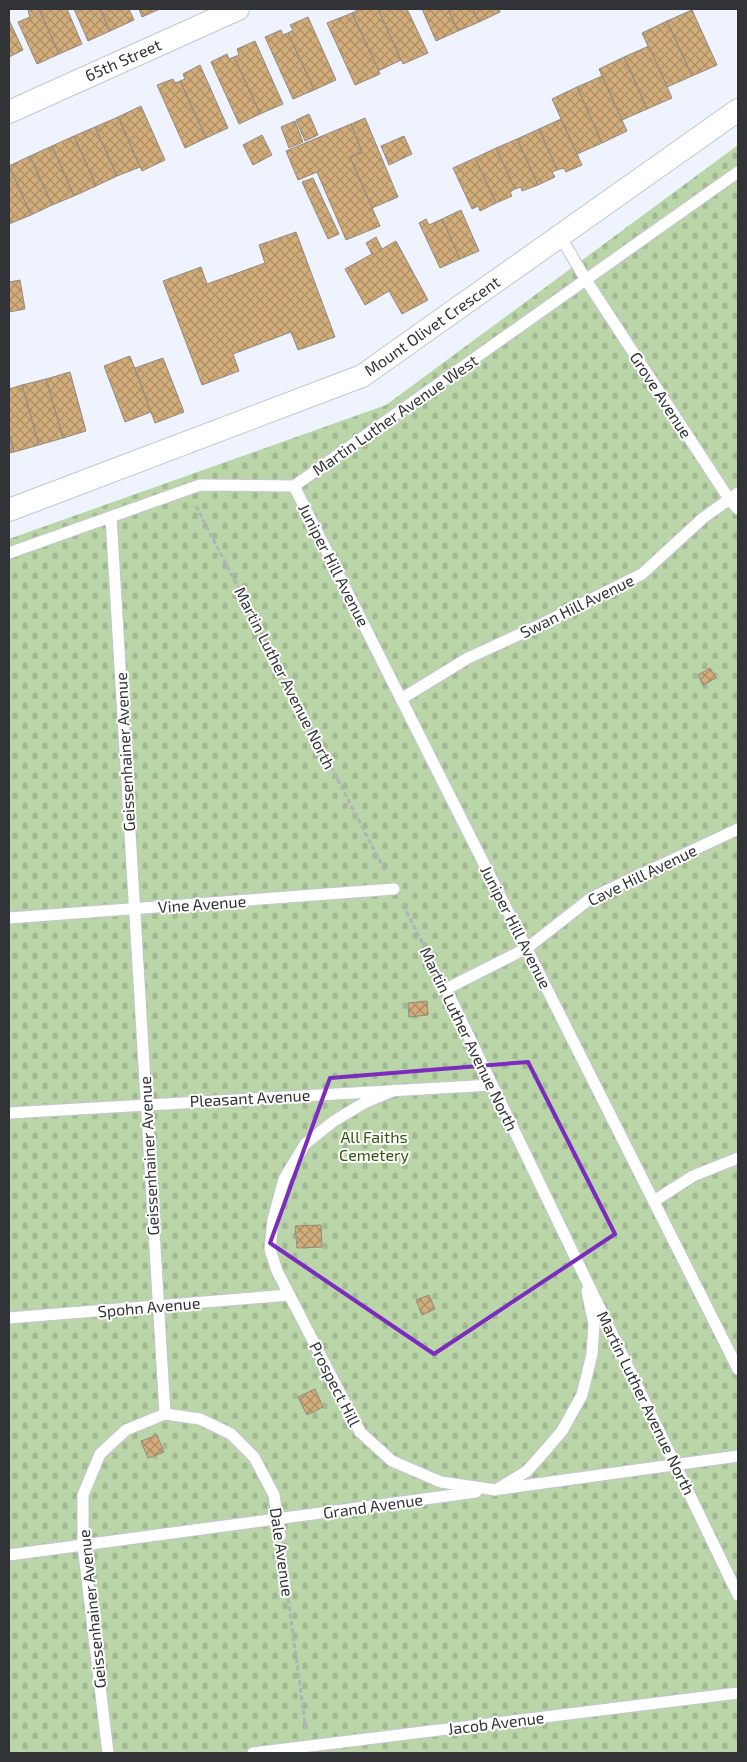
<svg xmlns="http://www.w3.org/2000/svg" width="747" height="1762" viewBox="0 0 747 1762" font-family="'Exo 2',sans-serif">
  <defs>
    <pattern id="cemetery-stones" width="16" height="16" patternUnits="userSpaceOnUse" patternTransform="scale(1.25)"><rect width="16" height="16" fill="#bad5a8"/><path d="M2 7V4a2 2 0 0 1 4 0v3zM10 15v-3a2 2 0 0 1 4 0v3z" fill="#a0b791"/></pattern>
    <pattern id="building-cross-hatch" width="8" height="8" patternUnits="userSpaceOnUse" patternTransform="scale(1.25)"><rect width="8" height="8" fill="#d2ad7a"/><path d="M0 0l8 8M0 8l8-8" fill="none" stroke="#ab8d65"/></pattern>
  </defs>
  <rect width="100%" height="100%" fill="#eff3fd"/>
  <path fill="url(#cemetery-stones)" d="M738 145V1753H9V539L386 405Z"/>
  <g fill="url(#building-cross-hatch)" stroke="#928b83">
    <path d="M34 9H39L59 54 37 64 18 22 30 17 28 11Z"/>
    <path d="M39 9H67L82 44 59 54Z"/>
    <path d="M74 9H100L110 31 88 41Z"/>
    <path d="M100 9H129L134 20 110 31Z"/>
    <path d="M139 9H160L142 17Z"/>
    <path d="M360 9H378L401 60 378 71 352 13Z"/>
    <path d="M378 9H407L428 53 403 64Z"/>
    <path d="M422 9H448L458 31 436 41Z"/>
    <path d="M448 9H473L479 22 458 31Z"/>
    <path d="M473 9H499L500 12 479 22Z"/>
    <path d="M692 10 717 65 692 76 667 21Z"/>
    <path d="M352 13 380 74 355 85 327 23Z"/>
    <path d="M308 17 336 80 314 90 288 33 293 30 290 25Z"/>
    <path d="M9 20 23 50 9 57Z"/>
    <path d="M667 21 692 76 667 87 642 33Z"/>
    <path d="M281 30 283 35 288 33 314 90 293 99 265 37Z"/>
    <path d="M255 41 283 104 260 114 234 57 239 55 237 49Z"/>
    <path d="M649 46 672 98 647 109 624 57Z"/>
    <path d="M227 54 229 59 234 57 260 114 239 124 211 62Z"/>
    <path d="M624 57 647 109 622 120 599 69Z"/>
    <path d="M200 65 228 128 206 138 180 81 185 79 183 74Z"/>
    <path d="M602 76 627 131 602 143 577 87Z"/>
    <path d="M173 79 175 83 180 81 206 138 185 148 157 85Z"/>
    <path d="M577 87 602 143 577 154 552 99Z"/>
    <path d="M141 106 165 160 142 171 118 117Z"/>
    <path d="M309 114 318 135 305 141 296 120Z"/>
    <path d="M118 117 140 167 117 176 95 127Z"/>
    <path d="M365 118 398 197 372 208 350 157 362 152 351 124Z"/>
    <path d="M561 119 582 165 566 172 564 168 557 170 539 129Z"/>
    <path d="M295 121 303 142 289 148 281 127Z"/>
    <path d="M351 124 362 152 350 157 380 226 346 240 317 172 298 180 286 151Z"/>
    <path d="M95 127 117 176 96 186 74 136Z"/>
    <path d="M539 129 557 170 552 172 555 177 538 185 517 139Z"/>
    <path d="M262 135 272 155 253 165 243 145Z"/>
    <path d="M74 136 96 186 74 196 52 146Z"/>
    <path d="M404 136 412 154 389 165 381 146Z"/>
    <path d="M517 139 538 185 522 191 521 187 515 189 496 148Z"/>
    <path d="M52 146 74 196 52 205 30 156Z"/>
    <path d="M496 148 515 189 510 192 512 196 496 203 475 158Z"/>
    <path d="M30 156 52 205 31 215 9 166Z"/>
    <path d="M475 158 496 203 480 211 478 206 472 209 453 168Z"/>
    <path d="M9 166 31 215 9 224Z"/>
    <path d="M313 178 339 234 328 239 302 182Z"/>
    <path d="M461 210 479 251 460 259 442 219Z"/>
    <path d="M426 219 429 225 442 219 460 259 440 268 419 223Z"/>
    <path d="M296 232 335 337 298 350 291 332 233 354 239 371 202 385 163 281 201 267 207 284 265 263 259 245Z"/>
    <path d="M376 237 382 249 396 241 428 300 402 314 389 291 365 305 345 269 372 254 366 243Z"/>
    <path d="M20 280 25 309 9 312V282Z"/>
    <path d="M130 356 151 412 125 422 104 366Z"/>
    <path d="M163 358 184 412 155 423 135 368Z"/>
    <path d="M70 372 86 431 63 438 46 379Z"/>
    <path d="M46 379 63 438 39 445 22 385Z"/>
    <path d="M22 385 39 445 14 452 9 433V389Z"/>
    <path d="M9 433 14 452 9 453Z"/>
    <path d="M710 668 716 678 703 685 698 675Z"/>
    <path d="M427 1001 428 1015 409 1017 408 1003Z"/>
    <path d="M321 1225 322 1247 297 1248 295 1226Z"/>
    <path d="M429 1295 435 1309 422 1315 416 1300Z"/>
    <path d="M315 1389 323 1407 307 1415 298 1397Z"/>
    <path d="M157 1435 164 1452 148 1458 141 1441Z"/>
  </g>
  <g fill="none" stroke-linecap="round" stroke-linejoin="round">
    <defs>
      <g id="service">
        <path d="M560 236 586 280 729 499 738 509"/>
        <path d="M294 486 738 1369"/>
        <path d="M111 517 165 1414"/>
        <path d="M9 553 200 485 294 486 738 172"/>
        <path d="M401 699 468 658 542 624 642 574 703 518 738 493"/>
        <path d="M738 829 591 898 527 948 446 989 738 1595"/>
        <path d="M9 918 394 889"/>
        <path d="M395 1090 364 1103 334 1121 305 1144 284 1179 273 1220 270 1249 277 1271 360 1432 392 1461 441 1482 496 1490 527 1471 543 1453 562 1431 582 1395 592 1354 594 1324 587 1291"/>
        <path d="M9 1113 492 1085"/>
        <path d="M654 1201 693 1176 738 1158"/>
        <path d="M9 1318 289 1295"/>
        <path d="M500 1489 738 1456"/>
        <path d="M9 1555 476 1492"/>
        <path d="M108 1753 83 1545V1495L100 1454 126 1430 165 1414 200 1419 231 1434 254 1457 274 1495 280 1536"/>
        <path d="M253 1753 738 1693"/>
      </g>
      <g id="minor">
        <path d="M9 112 238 9"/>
        <path d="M9 510 362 376 738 110"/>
      </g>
    </defs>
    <use href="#service" stroke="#c3c6d0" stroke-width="13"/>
    <use href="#minor" stroke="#c3c6d0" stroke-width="24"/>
    <g stroke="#b0b3bb" stroke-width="3" stroke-dasharray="5 2.5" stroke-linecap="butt">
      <path d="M196 506 385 871"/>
      <path d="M403 905 438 973"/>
      <path d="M282 1554 306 1729"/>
    </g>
    <use href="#service" stroke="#fff" stroke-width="11"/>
    <use href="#minor" stroke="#fff" stroke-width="22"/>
  </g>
  <path fill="none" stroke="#7b2cbf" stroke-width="4" stroke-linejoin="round" d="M528 1062 615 1234 434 1354 270 1243 330 1078Z"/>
  <g text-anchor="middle" stroke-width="4" stroke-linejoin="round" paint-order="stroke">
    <g font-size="16" fill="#313337" stroke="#fff">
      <text transform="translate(123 60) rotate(-24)" y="6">65th Street</text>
      <text transform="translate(432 326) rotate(-35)" y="6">Mount Olivet Crescent</text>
      <text transform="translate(661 395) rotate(57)" y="6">Grove Avenue</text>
      <text transform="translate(395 415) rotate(-35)" y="6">Martin Luther Avenue West</text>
      <text transform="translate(334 565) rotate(63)" y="6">Juniper Hill Avenue</text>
      <text transform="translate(577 606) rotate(-26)" y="6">Swan Hill Avenue</text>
      <text transform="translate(285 678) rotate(63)" y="6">Martin Luther Avenue North</text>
      <text transform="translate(125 752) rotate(-93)" y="6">Geissenhainer Avenue</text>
      <text transform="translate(642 875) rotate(-26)" y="6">Cave Hill Avenue</text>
      <text transform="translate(202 904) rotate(-4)" y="6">Vine Avenue</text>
      <text transform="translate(516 927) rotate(63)" y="6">Juniper Hill Avenue</text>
      <text transform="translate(469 1039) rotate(64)" y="6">Martin Luther Avenue North</text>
      <text transform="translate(250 1098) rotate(-3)" y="6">Pleasant Avenue</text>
      <text transform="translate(149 1156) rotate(-93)" y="6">Geissenhainer Avenue</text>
      <text transform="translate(149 1307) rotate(-5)" y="6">Spohn Avenue</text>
      <text transform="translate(335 1384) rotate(63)" y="6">Prospect Hill</text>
      <text transform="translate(646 1403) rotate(64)" y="6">Martin Luther Avenue North</text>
      <text transform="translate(373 1506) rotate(-8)" y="6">Grand Avenue</text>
      <text transform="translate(282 1552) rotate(82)" y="6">Dale Avenue</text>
      <text transform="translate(92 1609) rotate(-96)" y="6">Geissenhainer Avenue</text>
      <text transform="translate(496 1723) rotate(-7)" y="6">Jacob Avenue</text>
    </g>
    <g font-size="16" fill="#32570b" stroke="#fff">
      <text x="374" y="1143">All Faiths<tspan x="374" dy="18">Cemetery</tspan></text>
    </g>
  </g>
  <rect width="747" height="1762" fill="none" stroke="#313337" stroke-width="20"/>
</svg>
